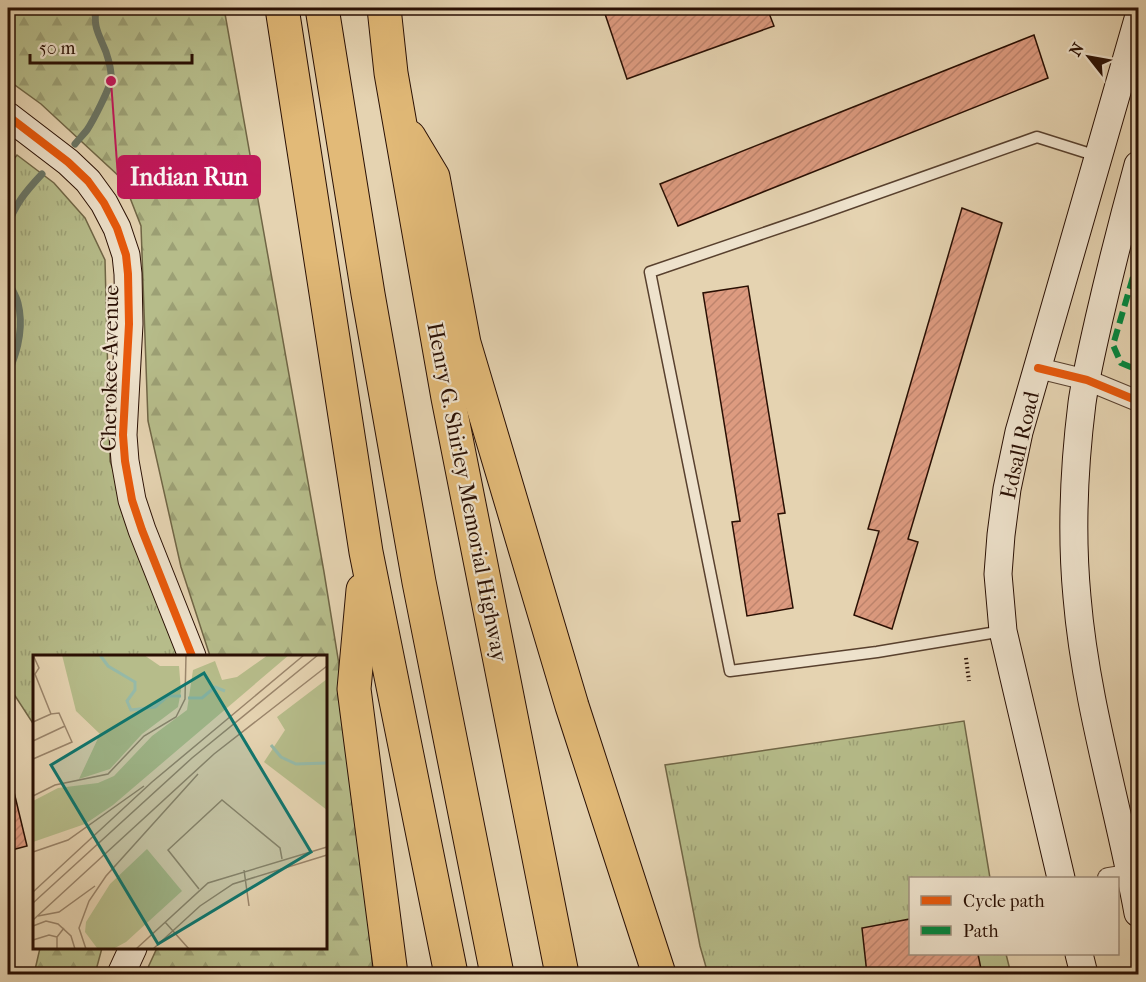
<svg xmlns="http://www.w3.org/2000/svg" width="1146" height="982" viewBox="0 0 1146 982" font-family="'IM FELL French Canon',serif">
  <defs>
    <pattern id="forest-firs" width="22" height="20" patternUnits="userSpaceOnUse" patternTransform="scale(1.5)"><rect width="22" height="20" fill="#b6bc8a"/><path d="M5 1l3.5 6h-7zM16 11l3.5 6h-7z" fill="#9ca075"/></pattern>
    <pattern id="park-tufts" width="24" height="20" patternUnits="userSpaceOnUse" patternTransform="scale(1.5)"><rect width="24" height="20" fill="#b6bc8a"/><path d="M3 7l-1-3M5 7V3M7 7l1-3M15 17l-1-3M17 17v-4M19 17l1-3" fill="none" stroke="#9ca075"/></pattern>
    <pattern id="building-hatch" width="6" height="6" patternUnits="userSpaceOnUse" patternTransform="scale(1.5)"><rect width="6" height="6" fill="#dd9b80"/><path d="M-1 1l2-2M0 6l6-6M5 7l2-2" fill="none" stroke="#be846d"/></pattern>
  </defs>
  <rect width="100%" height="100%" fill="#e5d3b1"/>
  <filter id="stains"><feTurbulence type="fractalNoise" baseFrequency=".00333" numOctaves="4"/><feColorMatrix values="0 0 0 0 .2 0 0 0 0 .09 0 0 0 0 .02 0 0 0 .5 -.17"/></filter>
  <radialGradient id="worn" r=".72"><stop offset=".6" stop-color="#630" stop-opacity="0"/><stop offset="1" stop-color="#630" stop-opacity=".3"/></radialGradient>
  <g fill="url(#forest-firs)" stroke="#706646" stroke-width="1.5">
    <path d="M8 8H224L324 572 361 800 373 974H145L157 948H326V656H210L181 567 148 421 141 226 123 180 41 104 8 80Z"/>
    <path d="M40 948H102L95 974H34Z"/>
  </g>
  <g fill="url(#park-tufts)" stroke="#706646" stroke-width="1.5">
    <path d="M17 155 54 183 85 218 105 260 110 461 173 637 177 656H34V725L8 685V161L11 163Z"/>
    <path d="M964 721 990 878H910V954H1006L1011 974H708L700 946 665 765Z"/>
  </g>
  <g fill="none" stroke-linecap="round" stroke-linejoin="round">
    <g stroke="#6a7565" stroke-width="7">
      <path d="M75 144C79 139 83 135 87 130 93 121 110 88 111 79 112 70 109 61 106 52 99 34 93 28 96 8"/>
      <path d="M8 226C14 205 27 190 42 174"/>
      <path d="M8 281C11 288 16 295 18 303 24 327 18 351 8 373"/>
    </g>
  </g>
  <g fill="url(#building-hatch)" stroke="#290f03" stroke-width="1.5">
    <path d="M603 8H767L774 26 627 79Z"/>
    <path d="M1034 35 1048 78 678 226 660 184Z"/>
    <path d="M962 208 1002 223 908 539 918 542 892 629 854 615 879 531 868 529Z"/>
    <path d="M748 286 785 513 778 514 793 608 747 616 732 522 740 521 703 293Z"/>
    <path d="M14 792 27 846 8 851V794Z"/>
    <path d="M910 919V954H978L982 974H867L862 928Z"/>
  </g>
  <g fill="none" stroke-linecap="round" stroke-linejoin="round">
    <defs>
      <path id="lane" d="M1003 631 877 652 730 671 650 272 811 217 1037 137 1097 156"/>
      <g id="street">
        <path d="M1038 368 1087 380 1138 401"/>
        <path d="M1108 878 1138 873"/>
      </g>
      <g id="secondary">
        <path d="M8 116 68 162 88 181 104 203 117 228 126 255 128 274 129 324 123 435 125 461 132 500 142 530 192 656"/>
        <path d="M1138 165C1124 216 1111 267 1099 319 1093 346 1086 375 1082 403 1074 467 1071 533 1077 597 1086 705 1119 808 1138 913"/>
        <path d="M1061 878 1003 631 998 574 1001 535 1007 489 1019 432 1138 19"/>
        <path d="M1079 954 1084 974"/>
        <path d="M121 974 133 948"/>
      </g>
      <g id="highway">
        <path d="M282 8 366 552 451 974"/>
        <path d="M322 8 368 294 419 582 497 974"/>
        <path d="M384 8 391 73 448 398 562 974"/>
        <path d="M409 137 433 177 464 343 572 706 659 974"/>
        <path d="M363 590 354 689 391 974"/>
      </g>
    </defs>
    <use href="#lane" stroke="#58402e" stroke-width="13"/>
    <use href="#street" stroke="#58402e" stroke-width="22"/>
    <use href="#secondary" stroke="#290f03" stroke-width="29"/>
    <use href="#highway" stroke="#290f03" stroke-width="35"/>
    <path stroke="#290f03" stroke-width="4" stroke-dasharray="1.5 3" stroke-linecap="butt" d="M966 658 969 681"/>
    <use href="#lane" stroke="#eee2cc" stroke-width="10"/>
    <use href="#street" stroke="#eee2cc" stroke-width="20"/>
    <use href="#secondary" stroke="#eee2cc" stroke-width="27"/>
    <use href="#highway" stroke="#e2ba78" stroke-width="33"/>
    <path stroke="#00873e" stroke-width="6" stroke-dasharray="12 6" stroke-linecap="butt" d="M1138 260 1113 345 1121 363 1138 370"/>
    <defs>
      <g id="cycleway">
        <path d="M8 116 68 162 88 181 104 203 117 228 126 255 128 274 129 324 123 435 125 461 132 500 142 530 192 656"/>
        <path d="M1038 368 1087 380 1138 401"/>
      </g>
    </defs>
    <use href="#cycleway" stroke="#eee2cc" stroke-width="11"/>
    <use href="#cycleway" stroke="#e8590c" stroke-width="8"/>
  </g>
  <g text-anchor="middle" stroke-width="4.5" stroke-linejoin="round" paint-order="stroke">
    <g font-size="22" fill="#290f03" stroke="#eee2cc">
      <text transform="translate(109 368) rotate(-89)" y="8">Cherokee Avenue</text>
      <text transform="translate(1019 445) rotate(-77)" y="8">Edsall Road</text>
      <text transform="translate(468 492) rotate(79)" y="8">Henry G. Shirley Memorial Highway</text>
    </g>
  </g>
  <g transform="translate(33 655)">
    <rect width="294" height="294" fill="#e5d3b1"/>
    <path d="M235 0H256L80 150 52 169 0 187V146L25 133 65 128 81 121 119 81 154 55 160 15 182 6 189 25 204 22ZM294 24V155L231 107 252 75 244 62Z" fill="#b6bc8a"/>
    <path d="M29 0H111L127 11H146L148 36 145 52 109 79 77 114 46 124 67 79 43 56ZM114 194 149 236 93 287 80 294 64 293 52 277 53 267 77 229Z" fill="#b6bc8a"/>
    <path fill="none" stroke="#96b9a7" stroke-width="3" d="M67 0 75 11 102 27V35L94 46 98 55 122 52 135 41H148M155 43H169L182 32 192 36M238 90 248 102 263 109 294 108"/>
    <path fill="none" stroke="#9a856b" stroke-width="1.5" d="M0 0 6 13 2 19 18 59 26 58 39 87 0 104M0 67 18 59M0 86 32 71M0 141 22 130 75 119 111 81 143 62 152 44 153 0M0 197 35 185 111 131M211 215 216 251M166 234 135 195 189 145 247 193 249 204M0 237 119 127 271 0M0 248 159 103 285 0M5 261 26 257 62 231M0 265 181 99 294 11M132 267 156 294M0 271 13 266 25 269 38 281 42 294M0 285 16 280 24 282M24 294V282L31 273M53 294 46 273 56 246 73 221 165 119M103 294 175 228 294 192M120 294 167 251 200 229 294 200"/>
    <path fill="#0f766e" fill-opacity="0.15" stroke="#0f766e" stroke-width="3" d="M171 18 278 197 125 289 18 110Z"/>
    <rect width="294" height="294" fill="none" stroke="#290f03" stroke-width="3"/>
  </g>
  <path fill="none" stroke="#c2185b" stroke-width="2" d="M111 81L118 177"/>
  <circle fill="#c2185b" stroke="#eee2cc" stroke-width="2" cx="111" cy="81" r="6"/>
  <rect fill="#c2185b" stroke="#c2185b" stroke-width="2" x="118" y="156" width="142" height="42" rx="6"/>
  <g font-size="24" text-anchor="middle" font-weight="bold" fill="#fff">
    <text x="189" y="185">Indian Run</text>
  </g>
  <rect width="1146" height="982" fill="none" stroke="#e5d3b1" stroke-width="30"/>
  <rect x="9" y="9" width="1128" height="964" fill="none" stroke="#290f03" stroke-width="3"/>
  <rect x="15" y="15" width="1116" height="952" fill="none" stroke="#290f03" stroke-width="1.5"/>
  <rect x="909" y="877" width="210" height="78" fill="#eee2cc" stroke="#9f8e7c" stroke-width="1.5"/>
  <rect x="921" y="896" width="30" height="9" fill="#e8590c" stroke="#9f8e7c" stroke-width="1.5"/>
  <text x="963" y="907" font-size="18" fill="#290f03">Cycle path</text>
  <rect x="921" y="926" width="30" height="9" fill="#00873e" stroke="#9f8e7c" stroke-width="1.5"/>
  <text x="963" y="937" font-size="18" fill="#290f03">Path</text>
  <g transform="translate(1089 57) rotate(301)" stroke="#eee2cc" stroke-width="4.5" paint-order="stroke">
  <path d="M0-4.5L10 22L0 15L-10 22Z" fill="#290f03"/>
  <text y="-9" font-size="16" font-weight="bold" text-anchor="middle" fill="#290f03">N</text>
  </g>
  <path d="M30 54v9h162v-9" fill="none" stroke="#290f03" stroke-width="3"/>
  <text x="39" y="54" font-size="18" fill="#290f03" stroke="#eee2cc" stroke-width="4.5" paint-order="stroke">50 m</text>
  <rect width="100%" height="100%" filter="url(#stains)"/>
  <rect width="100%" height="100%" fill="url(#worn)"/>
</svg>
